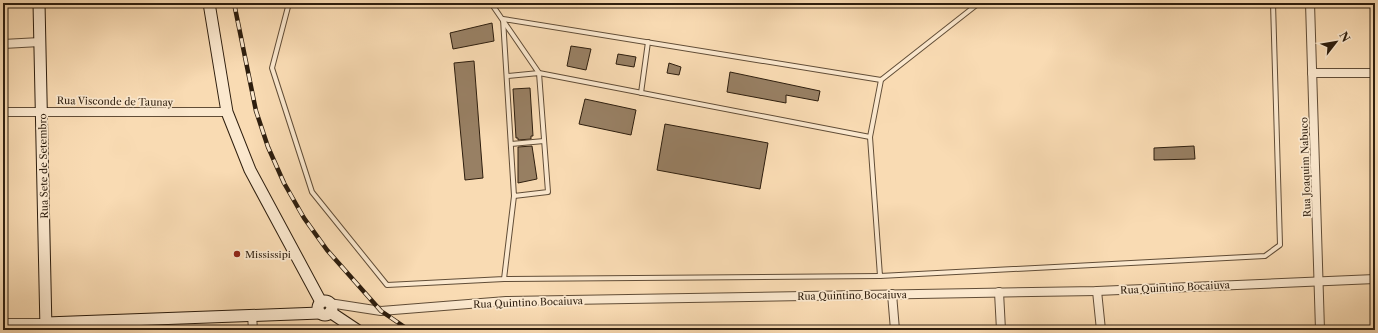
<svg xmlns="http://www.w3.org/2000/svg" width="1378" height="333" viewBox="0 0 1378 333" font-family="'Libre Caslon Text',serif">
  <rect width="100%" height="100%" fill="#f9dbb3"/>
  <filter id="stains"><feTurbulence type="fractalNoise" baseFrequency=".005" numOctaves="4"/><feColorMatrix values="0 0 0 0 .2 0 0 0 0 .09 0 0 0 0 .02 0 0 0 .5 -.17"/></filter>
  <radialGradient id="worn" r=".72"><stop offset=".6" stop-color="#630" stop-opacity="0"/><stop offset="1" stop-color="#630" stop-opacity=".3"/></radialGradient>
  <g fill="#988064" stroke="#2e1e0e">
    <path d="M492 23 494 41 453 49 450 33Z"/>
    <path d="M571 46 591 49 586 70 567 66Z"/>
    <path d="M618 54 636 57 634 67 616 64Z"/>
    <path d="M474 61 483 178 465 180 454 63Z"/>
    <path d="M669 63 681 67 679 75 667 73Z"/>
    <path d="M730 72 820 91 818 101 786 95V103L727 92Z"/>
    <path d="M530 88 533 136H531V139L518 140V138H516L513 89Z"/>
    <path d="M585 99 636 110 631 135 579 124Z"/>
    <path d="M665 124 768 143 760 189 657 170Z"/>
    <path d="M532 146 537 179 518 183V147Z"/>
    <path d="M1194 146 1195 159 1154 160V148Z"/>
  </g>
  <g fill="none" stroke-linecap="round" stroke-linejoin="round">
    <defs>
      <g id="lane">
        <path d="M289 3 272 68 312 192 387 285 504 279 514 196"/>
        <path d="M491 3 539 73 870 137"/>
        <path d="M507 76 539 73 548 192 514 196 503 19 881 80 979 3"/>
        <path d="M881 80 870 137 880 276 1265 256 1280 245 1273 3"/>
        <path d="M641 93 648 42"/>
        <path d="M511 144 544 141"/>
        <path d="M504 279 880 276"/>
      </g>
      <g id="street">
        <path d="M1310 3 1320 330"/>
        <path d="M3 44 40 42"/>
        <path d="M1312 73H1375"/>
        <path d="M3 112H227"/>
        <path d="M1097 291 1101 330"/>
        <path d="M999 292 1001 330"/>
        <path d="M892 294 895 330"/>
        <path d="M329 303 381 311 506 301 1097 291 1375 279"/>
        <path d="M252 315 253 330"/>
        <path d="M3 323H46"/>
      </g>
      <g id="secondary">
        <path d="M39 3 46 330"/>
        <path d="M209 3 227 112 250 170 321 302"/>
        <circle cx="325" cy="308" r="7"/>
        <path d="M330 312 357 330"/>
        <path d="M46 323 320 313"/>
      </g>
    </defs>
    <use href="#lane" stroke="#614d37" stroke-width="6"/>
    <use href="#street" stroke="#614d37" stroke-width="10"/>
    <use href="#secondary" stroke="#2e1e0e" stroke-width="13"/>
    <use href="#lane" stroke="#fbe8ce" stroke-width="4"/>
    <use href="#street" stroke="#fbe8ce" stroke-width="8"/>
    <use href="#secondary" stroke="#fbe8ce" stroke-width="11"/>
    <defs>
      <path id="rail" d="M234 3 256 111 268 147 284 183 304 218 327 250 381 311 409 330"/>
    </defs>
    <use href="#rail" stroke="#2e1e0e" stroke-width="4.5"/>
    <use href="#rail" stroke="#fbe8ce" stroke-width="3" stroke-dasharray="9" stroke-linecap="butt"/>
  </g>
  <circle fill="#8f2418" stroke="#fbe8ce" stroke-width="1.5" cx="237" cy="254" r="4"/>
  <g text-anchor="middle" stroke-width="3.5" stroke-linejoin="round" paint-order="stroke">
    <g font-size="10" fill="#2e1e0e" stroke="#fbe8ce">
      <text transform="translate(115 101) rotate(1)" y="4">Rua Visconde de Taunay</text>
      <text transform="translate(43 166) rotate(-91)" y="4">Rua Sete de Setembro</text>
      <text transform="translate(1305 167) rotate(-92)" y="4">Rua Joaquim Nabuco</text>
      <text transform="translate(1175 287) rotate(-3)" y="4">Rua Quintino Bocaiuva</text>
      <text transform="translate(852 295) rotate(-1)" y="4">Rua Quintino Bocaiuva</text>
      <text transform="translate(528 302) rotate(-2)" y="4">Rua Quintino Bocaiuva</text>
    </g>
    <g font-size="10" fill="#2e1e0e" stroke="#fbe8ce" text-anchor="start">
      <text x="245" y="258">Mississipi</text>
    </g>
  </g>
  <rect width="1378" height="333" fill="none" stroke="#f9dbb3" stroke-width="16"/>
  <rect x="4" y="4" width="1370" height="325" fill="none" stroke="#2e1e0e" stroke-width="2"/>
  <rect x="8" y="8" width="1362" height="317" fill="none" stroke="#2e1e0e"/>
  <g transform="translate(1336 42) rotate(59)" stroke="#fbe8ce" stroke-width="3" paint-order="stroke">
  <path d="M0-3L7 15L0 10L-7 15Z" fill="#2e1e0e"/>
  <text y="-6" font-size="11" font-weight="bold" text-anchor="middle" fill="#2e1e0e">N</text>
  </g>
  <rect width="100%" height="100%" filter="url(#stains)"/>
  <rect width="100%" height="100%" fill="url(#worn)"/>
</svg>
